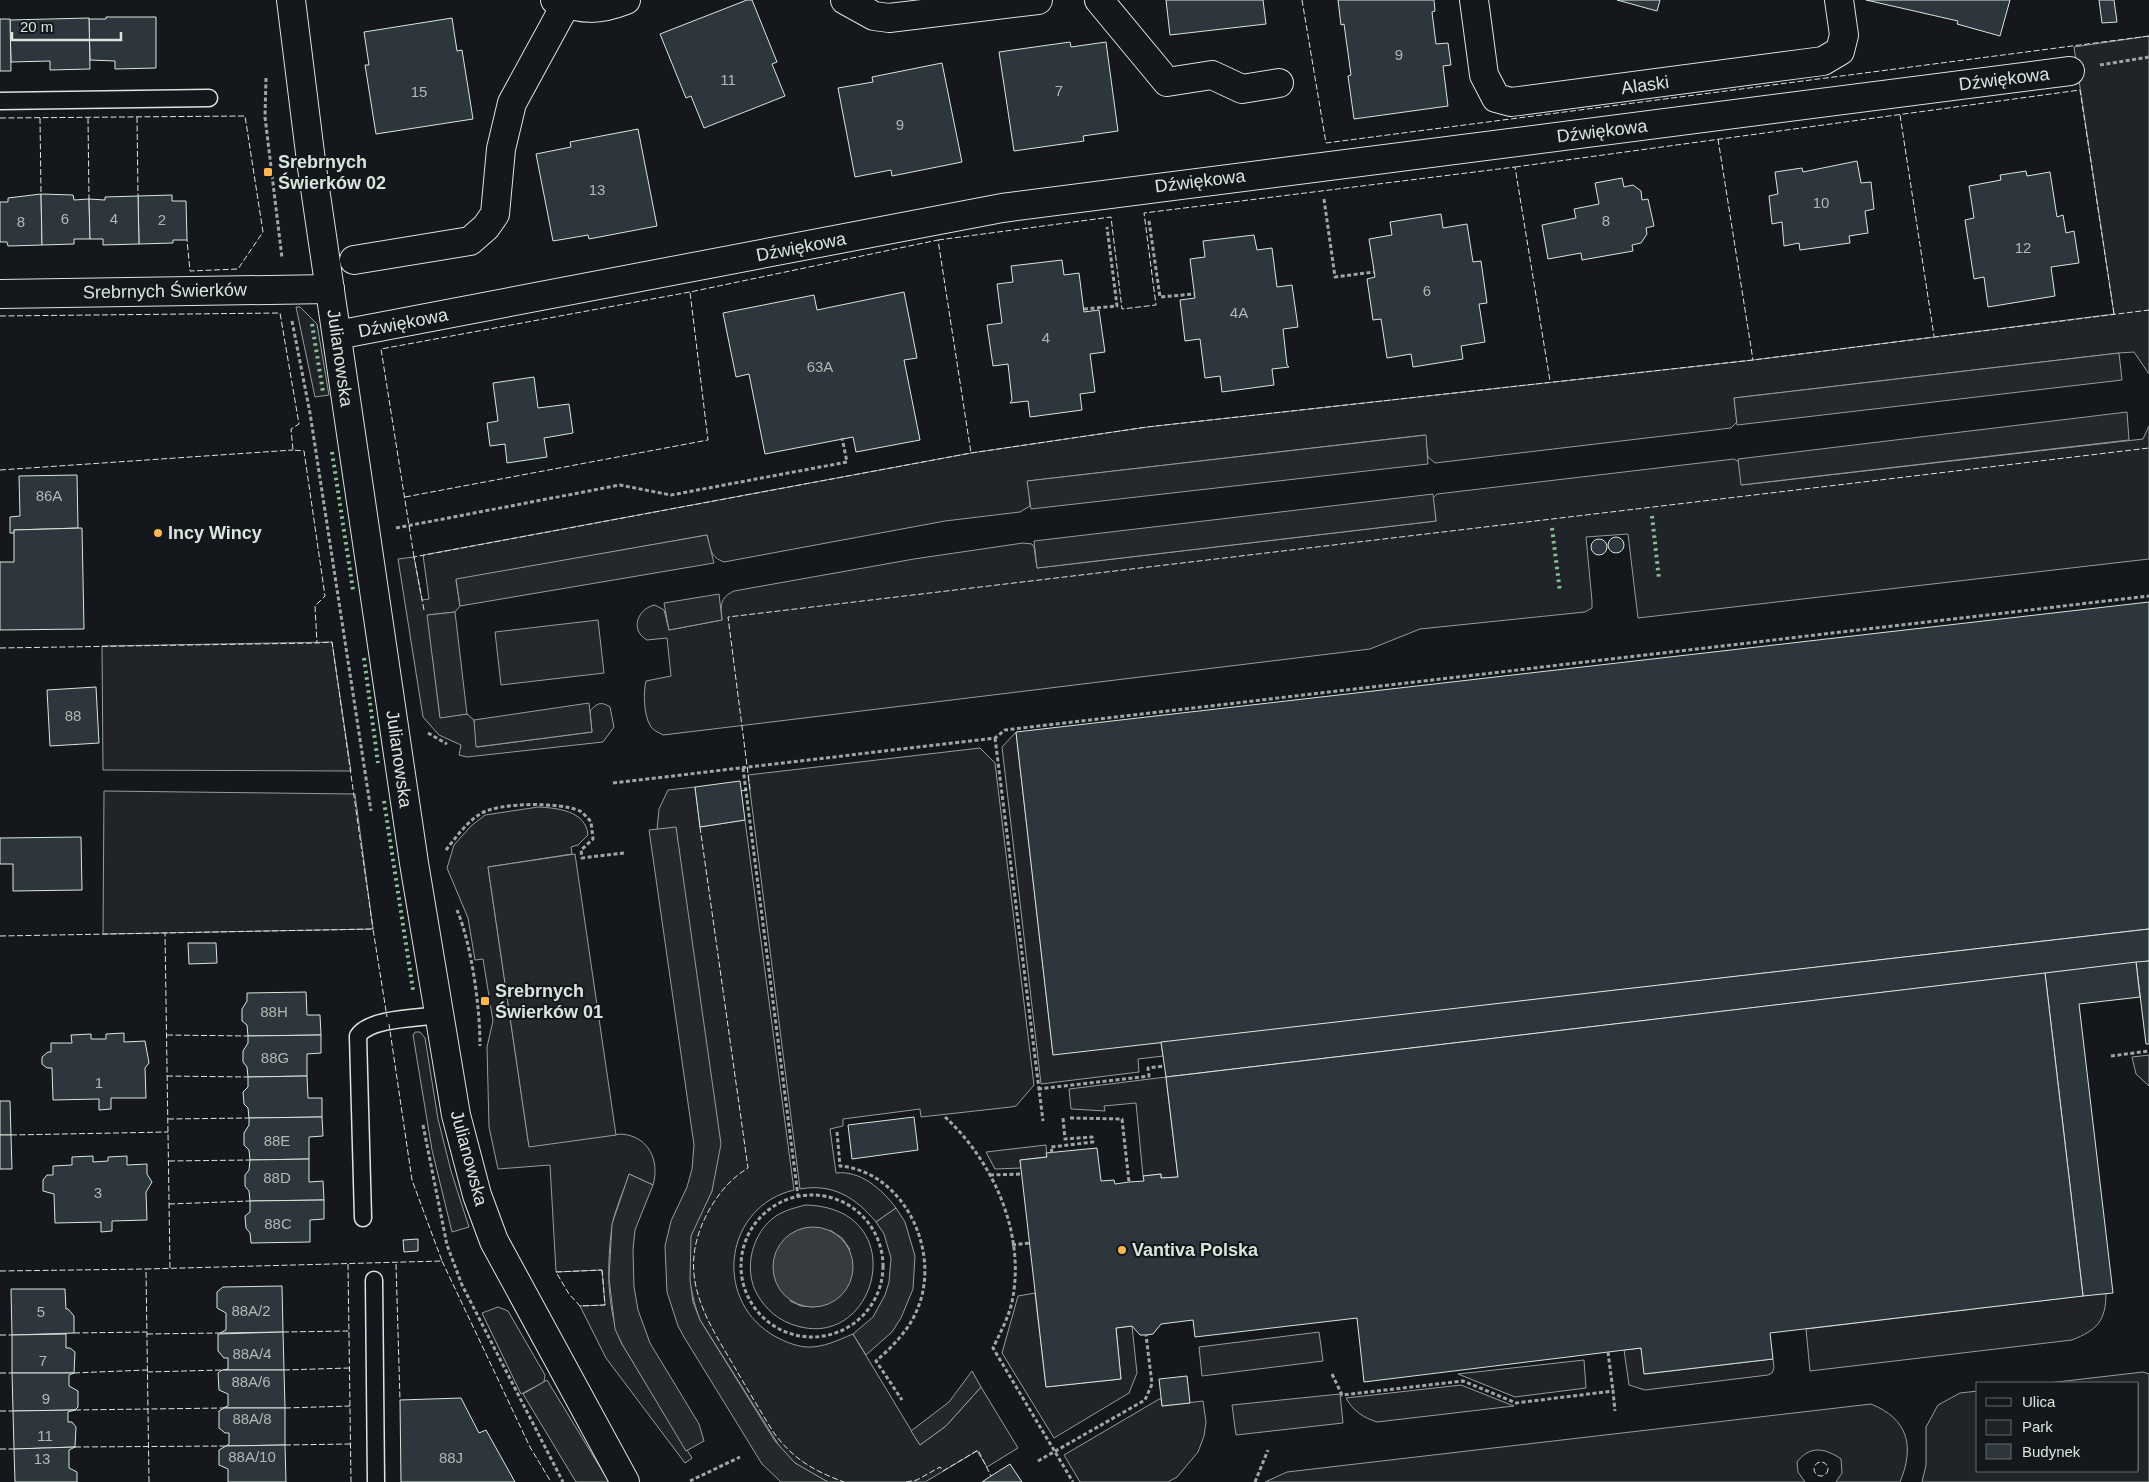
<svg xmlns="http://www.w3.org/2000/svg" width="2149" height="1482" viewBox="0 0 2149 1482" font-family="Helvetica,sans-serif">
  <rect width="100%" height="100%" fill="#14181c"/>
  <g fill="#202428" stroke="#939e99" fill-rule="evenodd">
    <path d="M2149 36V374L2134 352 2119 353 1734 398 1737 422 1731 428 1435 463 1428 457 1425 435 1028 481 1030 506 1020 512 945 521 724 562C710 557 710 548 707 535L456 580 460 606 455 612 428 615 440 717 467 714 474 720 477 747 592 732 590 711C597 703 601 701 610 707L614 727 603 742 467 757 459 755 461 745 439 735 423 717 398 559 414 557 422 600 429 599 423 555 971 453 1147 427 1753 360 2114 314 2074 47Z"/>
    <path d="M296 307H300L317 324 329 395 315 397Z"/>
    <path d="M2149 426V559L1638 618 1628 534 1586 537 1592 601V608L1585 612 1420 629 1370 649 763 723 663 735C658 732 652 730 650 725 644 716 643 692 646 681L671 676 667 638 647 640C629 630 638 608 655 605L664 610 669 630 722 620C721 606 719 598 734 591L914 559 1023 543 1032 544 1034 547 1037 568 1436 521 1433 498 1437 494 1734 459 1739 462 1742 485 2143 439Z"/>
    <path d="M332 642 351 771 103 770 102 646Z"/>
    <path d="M1016 732 1053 1054 1161 1042 1163 1056 1138 1059 1139 1072 1041 1084 1002 747Z"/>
    <path d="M980 748 995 763 1034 1085 1016 1106 1011 1107 921 1117 920 1109 843 1119V1126L830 1129 836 1173C860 1170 882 1189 896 1208L876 1222C856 1198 833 1183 800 1189L748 775Z"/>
    <path d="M695 787 700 827 745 820 794 1190C726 1206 712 1296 771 1334 781 1340 794 1346 806 1347 823 1348 838 1340 853 1334L920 1445 946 1426 981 1387 1018 1448 987 1467 977 1451 925 1482H828L802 1468 785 1455 700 1320C691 1295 684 1263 691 1236 695 1221 705 1205 712 1191L676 828 657 830 659 809 668 790Z"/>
    <path d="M104 791 355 794 373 929 103 934Z"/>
    <path d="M538 807C558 808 586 811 588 835L578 845 571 847 572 854 488 867 529 1146 621 1134C649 1136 660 1161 653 1185L629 1174C624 1191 615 1209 612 1226 607 1264 606 1309 622 1344L692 1458 685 1463 606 1358 580 1306 605 1305 602 1270 556 1272 550 1165 498 1169 489 1127 487 1047 493 1021 483 959 475 960 468 918 447 868 454 845 471 826 485 815Z"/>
    <path d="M415 1032H420L425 1038 438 1119 451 1171 469 1227 452 1232 432 1150 413 1035Z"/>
    <path d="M2149 1055V1086L2136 1074 2132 1057Z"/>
    <path d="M1166 1077 1178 1177 1161 1178V1174L1143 1176 1136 1103 1104 1106 1105 1111 1071 1109 1069 1089Z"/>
    <path d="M1046 1145 1047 1157 1020 1160 1021 1168 995 1169 986 1152Z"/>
    <path d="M805 1205C913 1207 879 1350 797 1326 779 1321 766 1310 757 1294 743 1269 752 1232 776 1216 785 1210 795 1208 805 1205ZM830 1230 842 1238 850 1249 814 1307 801 1306 790 1301Z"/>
    <path d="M1035 1293 1046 1387 1121 1379 1116 1328 1132 1326 1137 1373 1129 1393 1054 1438 1002 1353 1018 1296Z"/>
    <path d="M2106 1293C2106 1321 2097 1330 2072 1340L1810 1371 1806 1329Z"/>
    <path d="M498 1307 508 1311 545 1375 544 1382 521 1394 482 1313Z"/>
    <path d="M1641 1348 1645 1374 1773 1359 1774 1368 1772 1373 1768 1375 1645 1390 1629 1385 1624 1350Z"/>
    <path d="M1584 1360 1586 1388 1515 1397 1458 1374Z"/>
    <path d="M2143 1372 2149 1374V1482H1922L1926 1465V1427L1938 1405 1960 1393 1978 1391V1471H2138V1383H2048Z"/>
    <path d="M1461 1385 1514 1406 1377 1422C1364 1418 1353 1411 1346 1398Z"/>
    <path d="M1161 1398 1162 1406 1203 1401 1206 1422 1204 1436 1198 1452 1177 1477 1168 1482H1080L1064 1455Z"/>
    <path d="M1871 1404C1908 1419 1915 1446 1900 1482H1836L1842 1473 1841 1459C1825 1448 1810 1445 1797 1462L1798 1472 1805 1482H1265L1287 1472Z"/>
  </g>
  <g fill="#24282b" stroke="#939e99">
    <path d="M2119 353 2122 380 1737 425 1734 398Z"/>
    <path d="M2127 412 2129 440 1741 485 1738 459Z"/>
    <path d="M1426 435 1428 464 1031 509 1027 481Z"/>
    <path d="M1433 494 1436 521 1037 568 1034 541Z"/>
    <path d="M707 535 714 563 460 606 456 579Z"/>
    <path d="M719 594 722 620 669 630 664 603Z"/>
    <path d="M455 612 467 714 440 718 427 615Z"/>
    <path d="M598 620 604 673 501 685 495 632Z"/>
    <path d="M589 703 592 732 476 747 474 720Z"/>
    <path d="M676 827 721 1144 712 1191 691 1236 690 1280 693 1302 700 1320 775 1441 795 1463 828 1482H781L762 1464 684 1337 678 1326 667 1292 665 1246 671 1221 687 1187 692 1169 694 1145 649 830Z"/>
    <path d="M575 854 616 1135 529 1147 488 867Z"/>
    <path d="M629 1174 653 1185 635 1230 633 1250 634 1287 638 1310 650 1343 699 1424 704 1441 686 1451 622 1344 615 1329 609 1278 612 1224Z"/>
    <path d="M896 1208 905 1222 915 1256 913 1289 901 1318 892 1332 866 1355 853 1334 873 1317 885 1295 889 1282 891 1258 884 1234 876 1222Z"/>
    <path d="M1319 1332 1323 1361 1202 1376 1199 1347Z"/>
    <path d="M972 1371 981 1387 946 1426 920 1445 911 1431 949 1402Z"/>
    <path d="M547 1380 609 1482H576L523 1394Z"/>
    <path d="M1340 1394 1343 1423 1236 1435 1232 1405Z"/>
  </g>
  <circle fill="#363b3e" stroke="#939e99" cx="813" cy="1267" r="40"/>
  <g fill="#2c363c" stroke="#d8e6dc">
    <path d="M747 0H752L777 62 772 64 785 96 704 128 691 96 686 98 660 34Z"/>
    <path d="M1166 0H1263L1266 24 1170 35Z"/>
    <path d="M1338 0H1434L1435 11 1432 12 1436 44 1448 43 1451 65 1443 66 1448 106 1354 119 1348 76 1351 75 1344 24 1341 25Z"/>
    <path d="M1617 0H1660L1657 11Z"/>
    <path d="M1866 0H2010L2000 36 1957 24 1958 21Z"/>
    <path d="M2099 0H2114L2117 22 2102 23Z"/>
    <path d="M106 17H156V68L115 69V61L90 60 89 19H106Z"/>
    <path d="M89 18 90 69 50 70V61L11 62 10 20Z"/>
    <path d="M452 18 457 51 462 50 473 119 376 134 365 65H369L364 32Z"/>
    <path d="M0 19H10L11 71H0Z"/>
    <path d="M1070 42 1071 47 1106 42 1118 131 1083 136 1084 141 1014 151 999 52Z"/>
    <path d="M942 63 962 162 892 176 891 170 855 177 838 88 873 82 872 77Z"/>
    <path d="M638 129 657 226 589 239 588 235 553 241 536 154 571 147 570 142Z"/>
    <path d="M1857 161 1861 183 1871 182 1874 209 1865 211 1868 233 1849 236 1850 243 1800 250 1799 243 1784 246 1782 222 1772 224 1769 196 1778 194 1775 172 1802 168 1803 172Z"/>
    <path d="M2026 171 2027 176 2050 172 2057 217 2063 215 2066 233 2074 231 2079 263 2051 267 2055 296 1988 307 1984 277 1974 279 1965 220 1974 218 1969 186 2001 180 2000 175Z"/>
    <path d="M1622 178 1624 187 1633 185 1641 191 1642 200 1648 199 1654 226 1646 228 1647 234 1641 243 1632 245 1633 251 1582 260 1581 253 1548 259 1542 225 1576 218 1574 209 1599 204 1595 183Z"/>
    <path d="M41 194 42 245 8 246 7 242H0V202H8V198Z"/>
    <path d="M41 194 73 195 74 200 89 199 90 239H74V244L42 245Z"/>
    <path d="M172 195V201H186L187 240H173V243L139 244 138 196Z"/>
    <path d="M138 196 139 244 103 245V239H90L89 199 105 200V197Z"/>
    <path d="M1441 214 1443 228 1467 224 1473 262 1481 261 1487 303 1479 304 1485 342 1461 346 1463 359 1413 367 1411 354 1387 358 1381 319 1373 320 1367 279 1375 277 1369 239 1392 235 1390 222Z"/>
    <path d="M1254 235 1257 250 1272 248 1277 287 1292 285 1298 327 1283 329 1287 365 1289 367 1272 369 1274 385 1222 392 1220 376 1205 378 1200 339 1185 341 1180 300 1195 298 1190 259 1205 257 1203 241Z"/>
    <path d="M1062 260 1064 275 1079 273 1084 312 1099 310 1105 352 1090 354 1095 392 1080 394 1082 410 1030 417 1028 401 1010 403 1012 400 1008 364 993 366 987 325 1002 323 997 284 1013 282 1011 266Z"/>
    <path d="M904 292 917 358 904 360 920 440 856 452 853 437 765 454 749 374 736 377 723 313 814 295 817 310Z"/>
    <path d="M534 377 538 408 569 404 573 433 544 438 547 457 507 463 505 444 490 446 487 423 498 421 493 383Z"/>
    <path d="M77 475 78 528 14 530V533H10V517L20 516 19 476Z"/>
    <path d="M82 528 84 629 0 630V562H14V530Z"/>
    <circle cx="1616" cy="545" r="8"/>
    <circle cx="1599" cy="547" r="8"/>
    <path d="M2149 602V929L1053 1055 1016 732Z"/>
    <path d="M96 687 99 743 50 746 47 690Z"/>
    <path d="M740 781 745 820 700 827 695 787Z"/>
    <path d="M81 837 82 890 13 891V864H0V838Z"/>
    <path d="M2149 929V961L1166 1077 1161 1042Z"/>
    <path d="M188 943H216L217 963 189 964Z"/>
    <path d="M2149 961V1044H2146L2136 962Z"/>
    <path d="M2136 962 2140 997 2079 1004 2113 1293 2083 1296 2045 973Z"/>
    <path d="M2045 973 2083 1296 1770 1333 1773 1359 1644 1374 1641 1348 1364 1382 1357 1318 1195 1337 1193 1320 1161 1324 1153 1334 1146 1335H1140L1132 1326 1116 1328 1121 1379 1046 1387 1020 1160 1047 1157 1046 1153 1097 1148 1101 1181 1114 1180 1115 1184 1129 1182 1144 1181 1143 1176 1161 1174V1178L1178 1177 1166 1077Z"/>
    <path d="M306 992 307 1015H320L321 1035 248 1036 247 1025 242 1021V1009L247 1001V993Z"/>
    <path d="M124 1033V1042L145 1041 149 1063 145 1068 146 1098H111V1109L99 1110V1099L53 1100 52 1068H47L42 1064V1057L48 1052H51V1043H72L71 1035 91 1034V1039H106V1034Z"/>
    <path d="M321 1035V1053L307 1054V1076L248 1077 247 1067 243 1062V1051L248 1043V1036Z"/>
    <path d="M307 1076 308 1098H322V1117L249 1118 248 1108 244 1104 243 1092 248 1087V1077Z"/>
    <path d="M0 1101H10L11 1135H0Z"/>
    <path d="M322 1117 323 1136 309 1137V1159L250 1160 249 1150 244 1145V1133L249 1125V1118Z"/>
    <path d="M914 1117 918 1150 852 1159 848 1125Z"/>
    <path d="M0 1135H11L12 1169H0Z"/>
    <path d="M93 1156V1162L108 1161V1157L127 1156V1165L147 1164V1174L152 1182 146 1192 147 1220 112 1221V1231L101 1232V1222L55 1223 54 1194 43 1191V1180L47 1175H53V1166L72 1165V1157Z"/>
    <path d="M309 1159V1182L323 1181 324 1200 250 1201 249 1191 245 1186V1175L249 1170 250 1160Z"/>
    <path d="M324 1200V1219L310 1220V1242L251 1243 250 1233 246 1228 245 1216 250 1212V1201Z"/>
    <path d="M418 1239V1251L404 1252 403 1240Z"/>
    <path d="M282 1286 283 1332 220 1333 226 1330V1313L217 1308V1292L223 1287Z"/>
    <path d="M11 1289H65L66 1309H68L74 1316V1333L12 1335Z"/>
    <path d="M283 1332 284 1370H223L228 1369V1358H224L218 1351V1334Z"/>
    <path d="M66 1334V1348H70L75 1352 74 1373H12V1335Z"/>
    <path d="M222 1370H284L285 1408H223L228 1406V1394L219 1390 218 1373Z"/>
    <path d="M12 1373H74L69 1375V1386L78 1391V1407L75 1410 13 1411Z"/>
    <path d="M1187 1376 1190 1403 1162 1406 1159 1379Z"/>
    <path d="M461 1398 479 1433 486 1430 515 1482H401L400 1400Z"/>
    <path d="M224 1408H285V1445L226 1446 229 1444V1433H225L219 1428V1411Z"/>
    <path d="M75 1410 68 1412V1422H72L76 1427 75 1447 14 1449 13 1411Z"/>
    <path d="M285 1445 286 1482H228V1469L219 1465V1450L226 1446Z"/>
    <path d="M75 1447 69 1450V1468L77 1472V1482H15L14 1449Z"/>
    <path d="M1010 1464 1022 1482H982L991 1476Z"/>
  </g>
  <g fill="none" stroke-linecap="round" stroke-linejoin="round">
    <defs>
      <g id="service">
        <path d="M0 101 209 98"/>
        <path d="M363 1218 358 1036C369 1018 419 1018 439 1015"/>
        <path d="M374 1280 376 1482"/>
      </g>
      <g id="minor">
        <path d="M291 0 311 161 414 863 456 1115 477 1195 494 1241 625 1482"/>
        <path d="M555 0C583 10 598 11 626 0"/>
        <path d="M845 0 874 16 889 18 1038 0"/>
        <path d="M1099 0 1167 82 1212 75 1242 89 1279 83"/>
        <path d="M1474 0 1484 75 1496 98 1511 102 1823 61 1840 51 1844 35 1839 0"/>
        <path d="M354 260 470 241 486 227 495 214 501 149 512 103 566 4"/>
        <path d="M0 294 330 289"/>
        <path d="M337 335 1002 208 2070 71"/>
      </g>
    </defs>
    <use href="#service" stroke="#d8e6dc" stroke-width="19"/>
    <use href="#minor" stroke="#d8e6dc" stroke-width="30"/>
    <g stroke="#9da8a2" stroke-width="3" stroke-dasharray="4 2.5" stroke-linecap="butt">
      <path d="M2100 65 2149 57"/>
      <path d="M266 78 265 117 282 258"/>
      <path d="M1324 199 1335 277 1374 272"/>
      <path d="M1149 221 1160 297 1194 294"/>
      <path d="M1084 309 1117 306 1107 227"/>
      <path d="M292 321 310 413 371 811"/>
      <path d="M396 528 620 485 671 495 847 462 842 438"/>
      <path d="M428 733 447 744"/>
      <path d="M995 738 1043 1121"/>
      <path d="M743 768 798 1196"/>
      <path d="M613 783 995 738 1005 730 2149 596"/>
      <path d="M446 850C456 837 466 823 480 814 499 802 560 802 580 811 584 814 588 818 591 822L593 839 581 850 582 858 624 853"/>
      <path d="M457 910C472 946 480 1008 480 1046"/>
      <path d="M2111 1056 2149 1051"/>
      <path d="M1038 1089 1149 1076 1148 1068 1165 1066"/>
      <path d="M945 1117C994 1162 1026 1235 1012 1302 1008 1319 1000 1333 993 1348L1073 1482"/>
      <path d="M1070 1118 1122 1119 1129 1182"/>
      <path d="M423 1125 447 1245 462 1285 563 1482"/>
      <path d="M837 1132 840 1166C905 1172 942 1253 917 1310 909 1330 892 1347 876 1361L902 1400"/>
      <path d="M1052 1153 1051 1147 1093 1142 1092 1137 1065 1139 1063 1118"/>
      <path d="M990 1175 1022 1174"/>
      <circle cx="812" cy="1266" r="71"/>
      <path d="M1012 1245 1030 1243"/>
      <path d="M1608 1352 1613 1391"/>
      <path d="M1332 1374 1342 1395 1463 1381 1516 1403 1613 1391 1615 1411"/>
      <path d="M1038 1461 1145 1400 1152 1384 1146 1335"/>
      <path d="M690 1481 740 1457"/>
      <path d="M1255 1482 1268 1450"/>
    </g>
    <use href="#service" stroke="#14181c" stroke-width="16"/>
    <use href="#minor" stroke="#14181c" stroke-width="28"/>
    <g stroke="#8ac095" stroke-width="4" stroke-dasharray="2.5 4" stroke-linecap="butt">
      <path d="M312 324 323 392"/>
      <path d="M332 452 353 590"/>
      <path d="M1652 516 1659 579"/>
      <path d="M1552 528 1560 592"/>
      <path d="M364 658 378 763"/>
      <path d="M384 801 413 990"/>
    </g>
    <g stroke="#d8e6dc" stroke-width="1" stroke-dasharray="6 2.5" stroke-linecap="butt">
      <path d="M1302 0 1326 143 2149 36"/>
      <path d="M1900 115 1934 336"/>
      <path d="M137 117 138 196"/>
      <path d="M0 118 245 116 263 232 238 269 190 271 187 240"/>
      <path d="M40 118 41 194"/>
      <path d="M88 118 89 199"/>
      <path d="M1718 139 1753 360"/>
      <path d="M1515 167 2080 90 2114 314"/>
      <path d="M938 240 1111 217 1122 309 1156 305 1144 213 1515 167 1550 381"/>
      <path d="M0 316 280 313 299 424 291 429 293 450 304 451 325 596 315 606 317 643 332 642 373 929"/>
      <path d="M0 470 293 450"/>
      <path d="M405 497 708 440 690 292"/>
      <path d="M414 557 381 349 690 292 938 240 971 453"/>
      <path d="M424 610 414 557 971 453 1147 427 1753 360 2149 310"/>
      <path d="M0 648 317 643"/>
      <path d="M741 791 750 789 728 617 2149 448"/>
      <path d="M700 827 748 1168C730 1179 718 1194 708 1212 677 1270 701 1311 731 1361 745 1385 759 1409 774 1433 793 1459 814 1471 844 1482"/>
      <path d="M0 936 165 933"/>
      <path d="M167 1035 248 1036"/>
      <path d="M167 1076 248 1077"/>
      <path d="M168 1119 249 1118"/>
      <path d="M11 1135 168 1132"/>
      <path d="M169 1161 250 1160"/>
      <path d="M169 1204 250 1201"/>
      <path d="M442 1261 530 1447 551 1482"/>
      <path d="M348 1264 351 1482"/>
      <path d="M396 1264 400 1400"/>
      <path d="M170 1268 165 933 373 929 387 1017"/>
      <path d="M602 1270 605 1305 580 1306 569 1294 556 1272Z"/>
      <path d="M0 1271 146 1269"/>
      <path d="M283 1332 349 1331"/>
      <path d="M74 1333 147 1332"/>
      <path d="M147 1334 220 1333"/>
      <path d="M0 1335H12"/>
      <path d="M284 1370 349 1368"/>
      <path d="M147 1372 222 1370"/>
      <path d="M0 1373H12"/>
      <path d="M74 1373 147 1370"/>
      <path d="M285 1408 350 1406"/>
      <path d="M75 1410 223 1408"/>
      <path d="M0 1411H13"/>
      <path d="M285 1445 350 1444"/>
      <path d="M75 1447 226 1446"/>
      <path d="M0 1449H14"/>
      <circle cx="1821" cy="1469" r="7"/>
      <path d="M149 1482 146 1269 442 1261 412 1180 389 1024"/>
      <path d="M906 1482 917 1480 940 1467 943 1471 978 1450 991 1476"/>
    </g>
  </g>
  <g fill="#ffb74d" stroke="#14181c" stroke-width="2">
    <rect x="263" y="167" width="10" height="10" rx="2.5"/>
    <circle cx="158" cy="533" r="5"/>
    <rect x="480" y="996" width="10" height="10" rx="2.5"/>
    <circle cx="1122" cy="1250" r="5"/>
  </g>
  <g text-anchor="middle" stroke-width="4" stroke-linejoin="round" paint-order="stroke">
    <g font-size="15" fill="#adbab4">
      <text x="1399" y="60">9</text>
      <text x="728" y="85">11</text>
      <text x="1059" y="96">7</text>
      <text x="419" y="97">15</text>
      <text x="900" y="130">9</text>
      <text x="597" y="195">13</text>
      <text x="1821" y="208">10</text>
      <text x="65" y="224">6</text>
      <text x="114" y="224">4</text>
      <text x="162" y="225">2</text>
      <text x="1606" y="226">8</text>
      <text x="21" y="227">8</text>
      <text x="2023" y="253">12</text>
      <text x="1427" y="296">6</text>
      <text x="1239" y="318">4A</text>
      <text x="1046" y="343">4</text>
      <text x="820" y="372">63A</text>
      <text x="49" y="501">86A</text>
      <text x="73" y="721">88</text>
      <text x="274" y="1017">88H</text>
      <text x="275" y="1063">88G</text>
      <text x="99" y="1088">1</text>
      <text x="277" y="1146">88E</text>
      <text x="277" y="1183">88D</text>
      <text x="98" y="1198">3</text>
      <text x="278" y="1229">88C</text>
      <text x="251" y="1316">88A/2</text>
      <text x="41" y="1317">5</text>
      <text x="252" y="1359">88A/4</text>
      <text x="43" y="1366">7</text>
      <text x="251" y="1387">88A/6</text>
      <text x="46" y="1404">9</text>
      <text x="252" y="1424">88A/8</text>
      <text x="45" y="1441">11</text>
      <text x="252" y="1462">88A/10</text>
      <text x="451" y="1463">88J</text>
      <text x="42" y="1464">13</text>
    </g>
    <g font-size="18" fill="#d8e6dc" stroke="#14181c">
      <text transform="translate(2004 79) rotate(-7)" y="6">Dźwiękowa</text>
      <text transform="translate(1645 85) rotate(-8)" y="6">Alaski</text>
      <text transform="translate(1602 131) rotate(-7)" y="6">Dźwiękowa</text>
      <text transform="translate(1200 181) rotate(-7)" y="6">Dźwiękowa</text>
      <text transform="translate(801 247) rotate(-11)" y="6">Dźwiękowa</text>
      <text transform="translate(165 291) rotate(-1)" y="6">Srebrnych Świerków</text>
      <text transform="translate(403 323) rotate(-11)" y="6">Dźwiękowa</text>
      <text transform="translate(340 358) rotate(82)" y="6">Julianowska</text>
      <text transform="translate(399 759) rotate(82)" y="6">Julianowska</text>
      <text transform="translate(469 1158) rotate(75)" y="6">Julianowska</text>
    </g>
    <g font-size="18" font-weight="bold" fill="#d8e6dc" stroke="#14181c" text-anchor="start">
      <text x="278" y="168">Srebrnych<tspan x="278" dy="21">Świerków 02</tspan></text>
      <text x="168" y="539">Incy Wincy</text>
      <text x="495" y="997">Srebrnych<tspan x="495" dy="21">Świerków 01</tspan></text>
      <text x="1132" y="1256">Vantiva Polska</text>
    </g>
  </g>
  <rect x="1976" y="1382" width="162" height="90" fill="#14181c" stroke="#626a69"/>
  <rect x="1986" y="1398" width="25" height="8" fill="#14181c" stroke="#626a69"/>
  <text x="2022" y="1407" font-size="15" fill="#d8e6dc">Ulica</text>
  <rect x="1986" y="1420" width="25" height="15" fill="#202428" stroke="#626a69"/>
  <text x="2022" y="1432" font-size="15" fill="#d8e6dc">Park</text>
  <rect x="1986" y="1444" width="25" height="15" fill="#2c363c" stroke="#626a69"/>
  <text x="2022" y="1457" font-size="15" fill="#d8e6dc">Budynek</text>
  <path d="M12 32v8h109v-8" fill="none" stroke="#d8e6dc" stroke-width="2.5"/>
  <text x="20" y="32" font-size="15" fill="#d8e6dc" stroke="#14181c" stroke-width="4" paint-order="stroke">20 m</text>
</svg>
